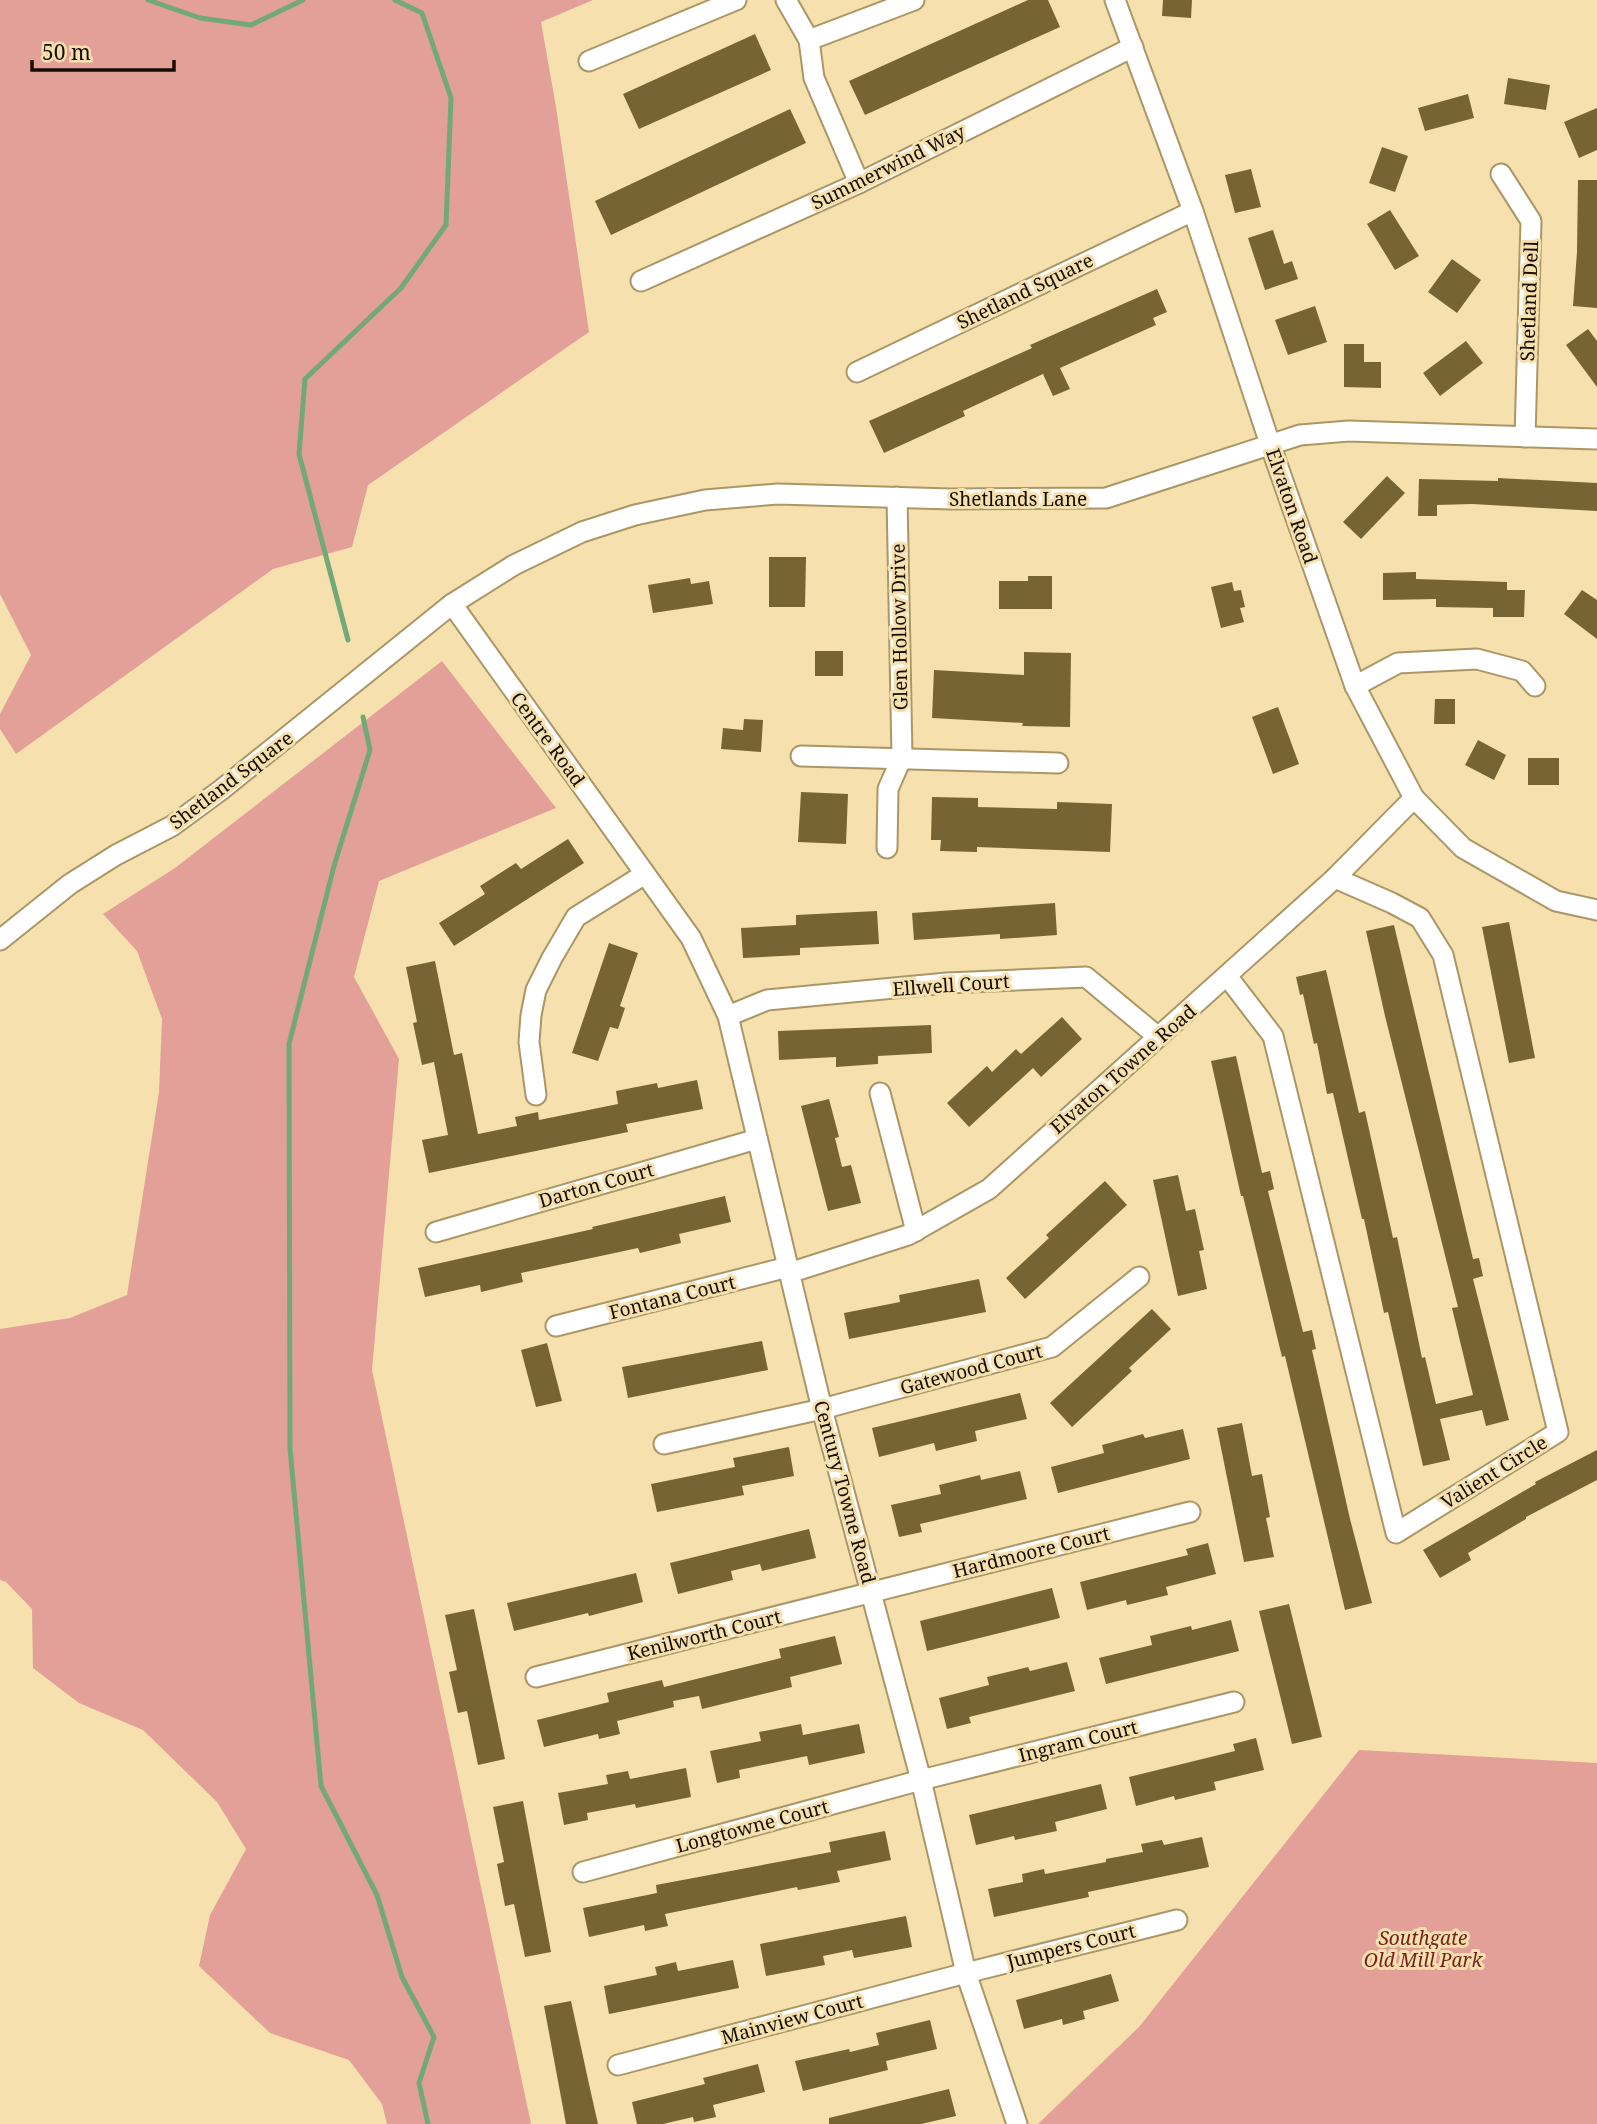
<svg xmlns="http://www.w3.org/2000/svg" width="1597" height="2124" viewBox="0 0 1597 2124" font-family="'Noto Serif',serif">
  <rect width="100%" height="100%" fill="#f6e0ae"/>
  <g fill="#e2a098">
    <path d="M0 0H593L541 22 556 107 589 332 368 485 352 547 273 569 16 754 0 729V714L31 655 0 594Z"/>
    <path d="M442 661 556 808 379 881 354 977 399 1059 372 1370 531 2124H387L382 2104 349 2060 270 2033 199 1966 210 1915 246 1849 217 1802 143 1730 79 1703 33 1668 32 1609 6 1582 0 1580V1329L70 1318 127 1295 159 1092 162 1019 137 951 103 914 175 868Z"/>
    <path d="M1359 1750 1597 1763V2124H1038L1139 2027Z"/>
  </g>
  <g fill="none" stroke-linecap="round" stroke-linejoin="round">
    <g stroke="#72a977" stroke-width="5">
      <path d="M148 0 200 18 251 25 303 0"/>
      <path d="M348 640 299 454 305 379 401 288 446 225 451 98 422 13 395 0"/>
      <path d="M363 717 370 750 334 866 289 1044 290 1448 321 1786 377 1895 402 1977 434 2037 419 2083 428 2124"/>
    </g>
  </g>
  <g fill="#776435">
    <path d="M1028 0H1048L1060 27 865 115 849 81Z"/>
    <path d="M1163 0H1192L1191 18 1162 16Z"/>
    <path d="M755 34 771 70 639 129 623 94Z"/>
    <path d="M1508 78 1550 85 1546 110 1504 104Z"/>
    <path d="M1468 94 1474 118 1425 131 1418 108Z"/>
    <path d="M1597 108V150L1579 158 1564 122Z"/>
    <path d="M790 109 806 143 611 235 595 201Z"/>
    <path d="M1382 147 1408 156 1395 192 1369 183Z"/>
    <path d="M1251 169 1261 207 1235 213 1225 175Z"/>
    <path d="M1578 180H1597V308L1573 306 1577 252Z"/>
    <path d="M1390 210 1419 256 1395 270 1367 224Z"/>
    <path d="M1273 230 1284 264 1292 261 1298 279 1265 290 1248 238Z"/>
    <path d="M1452 259 1481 280 1457 313 1428 292Z"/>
    <path d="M1157 289 1167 312 1153 318 1156 325 1060 368 1070 389 1053 396 1043 374 963 411 965 416 884 453 869 421 1032 348 1030 345Z"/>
    <path d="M1315 306 1327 342 1288 355 1275 320Z"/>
    <path d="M1588 329 1597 341V387L1566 345Z"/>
    <path d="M1466 341 1483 363 1440 396 1423 373Z"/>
    <path d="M1344 344H1364V362H1381V388L1344 387Z"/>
    <path d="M1387 476 1405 493 1361 539 1343 522Z"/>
    <path d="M1498 478 1597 483V511L1472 504 1437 505V516H1418L1419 479 1498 481Z"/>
    <path d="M769 557H806L805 607H769Z"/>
    <path d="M1416 572V579L1507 582V590H1525L1524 617H1493V608L1436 607V599L1383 600V573Z"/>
    <path d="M1028 576H1052V609H999V581H1028Z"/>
    <path d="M690 578 691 584 709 581 713 604 653 613 648 585Z"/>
    <path d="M1232 582 1234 591 1241 590 1245 607 1240 608 1244 622 1221 628 1211 587Z"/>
    <path d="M1582 590 1597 600V639L1564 614Z"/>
    <rect x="815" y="651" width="28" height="25"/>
    <path d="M1024 652 1071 653 1070 727 1022 726 1023 723 932 718 934 670 1024 675Z"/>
    <path d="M1435 699H1455V724H1434Z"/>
    <path d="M1278 707 1299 764 1273 774 1252 717Z"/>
    <path d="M744 719 763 720 761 752 721 749 723 728 743 730Z"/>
    <path d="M1478 740 1506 755 1494 780 1465 765Z"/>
    <rect x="1528" y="758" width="31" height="27"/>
    <path d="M801 792 848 794 846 844 798 842Z"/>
    <path d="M932 797 978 798V807L1057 809V802L1112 804 1110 852 977 847V852L940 851 941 840H931Z"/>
    <path d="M568 839 584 863 454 946 439 923 485 894 480 886 516 863 521 869Z"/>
    <path d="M1055 903 1057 935 1000 939V934L914 940 912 913Z"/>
    <path d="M877 911 879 944 800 948V955L743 958 741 928 796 925V915Z"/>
    <path d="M1509 922 1535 1058 1509 1063 1482 927Z"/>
    <path d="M1394 925 1473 1259 1479 1258 1483 1276 1473 1279 1509 1420 1486 1426 1482 1410 1440 1419 1450 1460 1423 1466 1388 1312 1384 1313 1364 1219H1362L1358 1202 1333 1093 1327 1094 1317 1043 1314 1044 1303 994 1300 995 1296 977 1326 970 1359 1113 1365 1111 1393 1238 1397 1237 1422 1358 1425 1357 1436 1404 1473 1395 1452 1308 1458 1307 1385 1016 1366 931Z"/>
    <path d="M609 943 638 953 620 1006 625 1008 618 1029 610 1027 598 1061 572 1053Z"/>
    <path d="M435 961 454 1055 462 1053 478 1134 517 1126 515 1117 538 1112 539 1120 618 1104 616 1091 657 1083 658 1088 697 1080 703 1109 626 1124 628 1132 429 1173 422 1140 448 1135 434 1062 422 1065 413 1023 417 1022 406 967Z"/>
    <path d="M1062 1017 1082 1039 1041 1077 1033 1068 969 1127 947 1103 987 1066 992 1072 1016 1049 1021 1054Z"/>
    <path d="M931 1025 932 1053 878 1056V1064L836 1067V1057L779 1060 778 1031Z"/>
    <path d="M1236 1056 1262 1173 1270 1171 1274 1189 1268 1191 1303 1332 1312 1330 1316 1349 1312 1350 1350 1519 1372 1603 1345 1610 1285 1356 1282 1357 1243 1196H1241L1211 1061Z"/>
    <path d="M829 1099 839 1137 835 1138 842 1167 851 1165 861 1203 828 1211 801 1106Z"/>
    <path d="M1178 1175 1186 1211 1195 1209 1204 1250 1199 1251 1207 1289 1178 1296 1153 1180Z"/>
    <path d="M1105 1181 1127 1205 1025 1299 1006 1278 1049 1238 1046 1235Z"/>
    <path d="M725 1196 731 1222 679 1234 681 1243 640 1253 638 1248 521 1273 523 1282 481 1292 480 1285 425 1297 418 1268 593 1229 592 1227Z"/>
    <path d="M979 1279 986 1312 849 1339 844 1313 900 1302 899 1295Z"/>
    <path d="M1152 1309 1171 1329 1129 1368 1132 1371 1072 1427 1050 1403Z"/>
    <path d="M762 1341 768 1370 628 1398 622 1367Z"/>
    <path d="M547 1343 562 1401 536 1407 521 1350Z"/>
    <path d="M1020 1393 1027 1419 975 1431 977 1441 936 1451 934 1443 879 1457 872 1428Z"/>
    <path d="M1242 1423 1252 1476 1262 1474 1270 1517 1266 1518 1274 1557 1244 1562 1217 1428Z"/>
    <path d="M1183 1429 1190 1459 1058 1493 1051 1467 1104 1453 1102 1445 1143 1434 1145 1438Z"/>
    <path d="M789 1447 794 1476 742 1486 744 1495 657 1512 651 1484 735 1467 733 1458Z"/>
    <path d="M1597 1450V1480L1526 1517V1519L1468 1553 1471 1560 1440 1578 1423 1550 1536 1484 1535 1482Z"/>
    <path d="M1020 1471 1027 1499 920 1524 922 1532 899 1537 891 1505 941 1494 939 1485 980 1475 981 1480Z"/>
    <path d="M809 1529 816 1558 762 1571 760 1564 731 1571 733 1580 678 1594 670 1563Z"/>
    <path d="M1208 1543 1216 1574 1166 1587 1168 1595 1127 1605 1126 1600 1087 1610 1080 1582 1188 1555 1186 1549Z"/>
    <path d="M636 1573 643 1602 589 1616 588 1613 514 1631 507 1603Z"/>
    <path d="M1052 1588 1060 1618 927 1651 920 1621Z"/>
    <path d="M1289 1604 1322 1737 1292 1744 1259 1611Z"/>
    <path d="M474 1609 505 1759 478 1765 467 1711 458 1713 449 1672 457 1670 445 1615Z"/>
    <path d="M1231 1620 1239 1651 1106 1684 1099 1658 1152 1645 1150 1636 1191 1626 1192 1630Z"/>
    <path d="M835 1636 842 1664 790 1677 792 1687 702 1709 699 1696 673 1701 674 1707 617 1721 620 1734 599 1739 598 1734 544 1747 537 1720 609 1702 607 1693 662 1680 664 1687 781 1658 779 1649Z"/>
    <path d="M1067 1662 1075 1691 969 1717 971 1723 947 1729 939 1698 989 1685 987 1677 1028 1667 1030 1671Z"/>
    <path d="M801 1724 803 1735 859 1724 865 1753 809 1765 807 1756 739 1770 740 1778 717 1783 710 1751 761 1741 759 1732Z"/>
    <path d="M1256 1738 1264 1770 1214 1782 1216 1790 1175 1800 1174 1796 1136 1806 1129 1777 1235 1751 1233 1744Z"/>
    <path d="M686 1768 691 1797 636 1808 635 1804 587 1813 588 1820 564 1825 558 1793 608 1784 606 1775 628 1771 630 1779Z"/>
    <path d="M1101 1784 1107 1809 1055 1822 1057 1831 1015 1840 1014 1836 976 1845 969 1815Z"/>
    <path d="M523 1801 551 1952 525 1957 514 1904 505 1906 497 1864 504 1862 493 1807Z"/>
    <path d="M885 1831 891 1860 837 1871 840 1882 798 1890 797 1887 665 1914 668 1926 645 1931 644 1925 589 1937 583 1908 657 1893 656 1885 831 1852 829 1842Z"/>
    <path d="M1202 1837 1209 1867 1088 1892 1089 1897 994 1917 988 1889 1023 1882 1022 1874 1044 1869 1045 1874 1106 1862V1859L1143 1852 1141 1844 1162 1840 1164 1845Z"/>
    <path d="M906 1916 912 1947 854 1958 852 1950 823 1956 825 1965 766 1976 760 1944Z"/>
    <path d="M733 1960 739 1988 609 2014 604 1986 657 1975 655 1967 676 1962 678 1971Z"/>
    <path d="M1111 1974 1119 2001 1083 2011 1085 2019 1063 2025 1062 2019 1024 2029 1016 2000Z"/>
    <path d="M571 2001 589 2084 598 2124H566L544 2006Z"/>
    <path d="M930 2020 937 2049 886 2061 888 2070 803 2091 795 2061 849 2049 850 2052 879 2045 876 2033Z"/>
    <path d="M758 2064 765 2092 713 2105 716 2117 694 2122 693 2117 663 2124H637L632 2102 705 2084 703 2078Z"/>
    <path d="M949 2089 956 2116 921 2124H829V2118Z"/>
  </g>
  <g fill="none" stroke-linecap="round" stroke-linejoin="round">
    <defs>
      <g id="minor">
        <path d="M786 0 809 40 814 78 859 183"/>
        <path d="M1115 0 1193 211 1270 444 1355 686 1414 798 1463 848 1556 901 1597 910"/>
        <path d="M809 40 914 0"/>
        <path d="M589 61 736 0"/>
        <path d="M1501 174 1531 221 1525 437"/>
        <path d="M641 281 859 183 1133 47"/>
        <path d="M857 372 1193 211"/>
        <path d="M452 604 691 938 728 1016 822 1409 921 1780 966 1973 1017 2124"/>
        <path d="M1355 686 1398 663 1477 659 1522 671 1535 686"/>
        <path d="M801 756 1058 763"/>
        <path d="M887 848 888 789 902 757 897 497"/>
        <path d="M0 940 70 884 116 855 172 826 221 790 452 604 514 565 582 532 635 515 705 500 778 494 951 499 1106 498 1300 435 1349 431 1597 439"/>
        <path d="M1227 976 1273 1036 1396 1533 1558 1432 1443 955 1420 918 1392 903 1335 878"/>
        <path d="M728 1016 767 1000 947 983 1086 977 1157 1036"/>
        <path d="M880 1093 916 1231"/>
        <path d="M536 1095 529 1042 531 1015 536 990 552 958 576 917 645 874"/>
        <path d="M436 1232 757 1139"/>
        <path d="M789 1273 908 1235 989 1189 1335 878 1414 798"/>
        <path d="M556 1326 788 1267"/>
        <path d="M664 1444 822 1409 1052 1347 1139 1277"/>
        <path d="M536 1677 1190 1512"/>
        <path d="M583 1872 921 1780 1234 1702"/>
        <path d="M618 2065 966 1973 1177 1920"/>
      </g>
    </defs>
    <use href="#minor" stroke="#ab9666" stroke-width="23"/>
    <use href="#minor" stroke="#fff" stroke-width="19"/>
  </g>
  <g text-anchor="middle" stroke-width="6" stroke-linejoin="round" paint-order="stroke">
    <g font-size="19" fill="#140d00" stroke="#f6e0ae">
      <text transform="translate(888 167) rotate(-26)" y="7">Summerwind Way</text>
      <text transform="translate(1025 291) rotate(-26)" y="7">Shetland Square</text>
      <text transform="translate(1529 301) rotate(-88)" y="7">Shetland Dell</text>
      <text x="1018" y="506">Shetlands Lane</text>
      <text transform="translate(1292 506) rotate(71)" y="7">Elvaton Road</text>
      <text transform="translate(899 627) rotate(-91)" y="7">Glen Hollow Drive</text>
      <text transform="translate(548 739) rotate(54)" y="7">Centre Road</text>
      <text transform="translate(231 780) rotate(-37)" y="7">Shetland Square</text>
      <text transform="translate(951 985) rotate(-4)" y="7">Ellwell Court</text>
      <text transform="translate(1123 1069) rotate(-41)" y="7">Elvaton Towne Road</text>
      <text transform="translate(596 1185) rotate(-16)" y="7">Darton Court</text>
      <text transform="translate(672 1297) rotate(-14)" y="7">Fontana Court</text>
      <text transform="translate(971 1369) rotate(-15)" y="7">Gatewood Court</text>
      <text transform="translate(1494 1472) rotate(-32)" y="7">Valient Circle</text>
      <text transform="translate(845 1492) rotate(75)" y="7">Century Towne Road</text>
      <text transform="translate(1031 1552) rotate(-14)" y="7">Hardmoore Court</text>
      <text transform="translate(704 1635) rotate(-14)" y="7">Kenilworth Court</text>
      <text transform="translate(1078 1741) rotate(-14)" y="7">Ingram Court</text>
      <text transform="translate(752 1826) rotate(-15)" y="7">Longtowne Court</text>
      <text transform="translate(1071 1946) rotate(-14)" y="7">Jumpers Court</text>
      <text transform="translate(792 2019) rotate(-15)" y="7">Mainview Court</text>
    </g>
    <g font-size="19" font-style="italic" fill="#771e1b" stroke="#f6e0ae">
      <text x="1423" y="1945">Southgate<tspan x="1423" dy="22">Old Mill Park</tspan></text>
    </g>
  </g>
  <path d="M32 60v10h142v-10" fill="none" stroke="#140d00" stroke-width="3.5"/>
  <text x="42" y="60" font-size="21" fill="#140d00" stroke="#f6e0ae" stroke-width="5" paint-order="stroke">50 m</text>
</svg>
